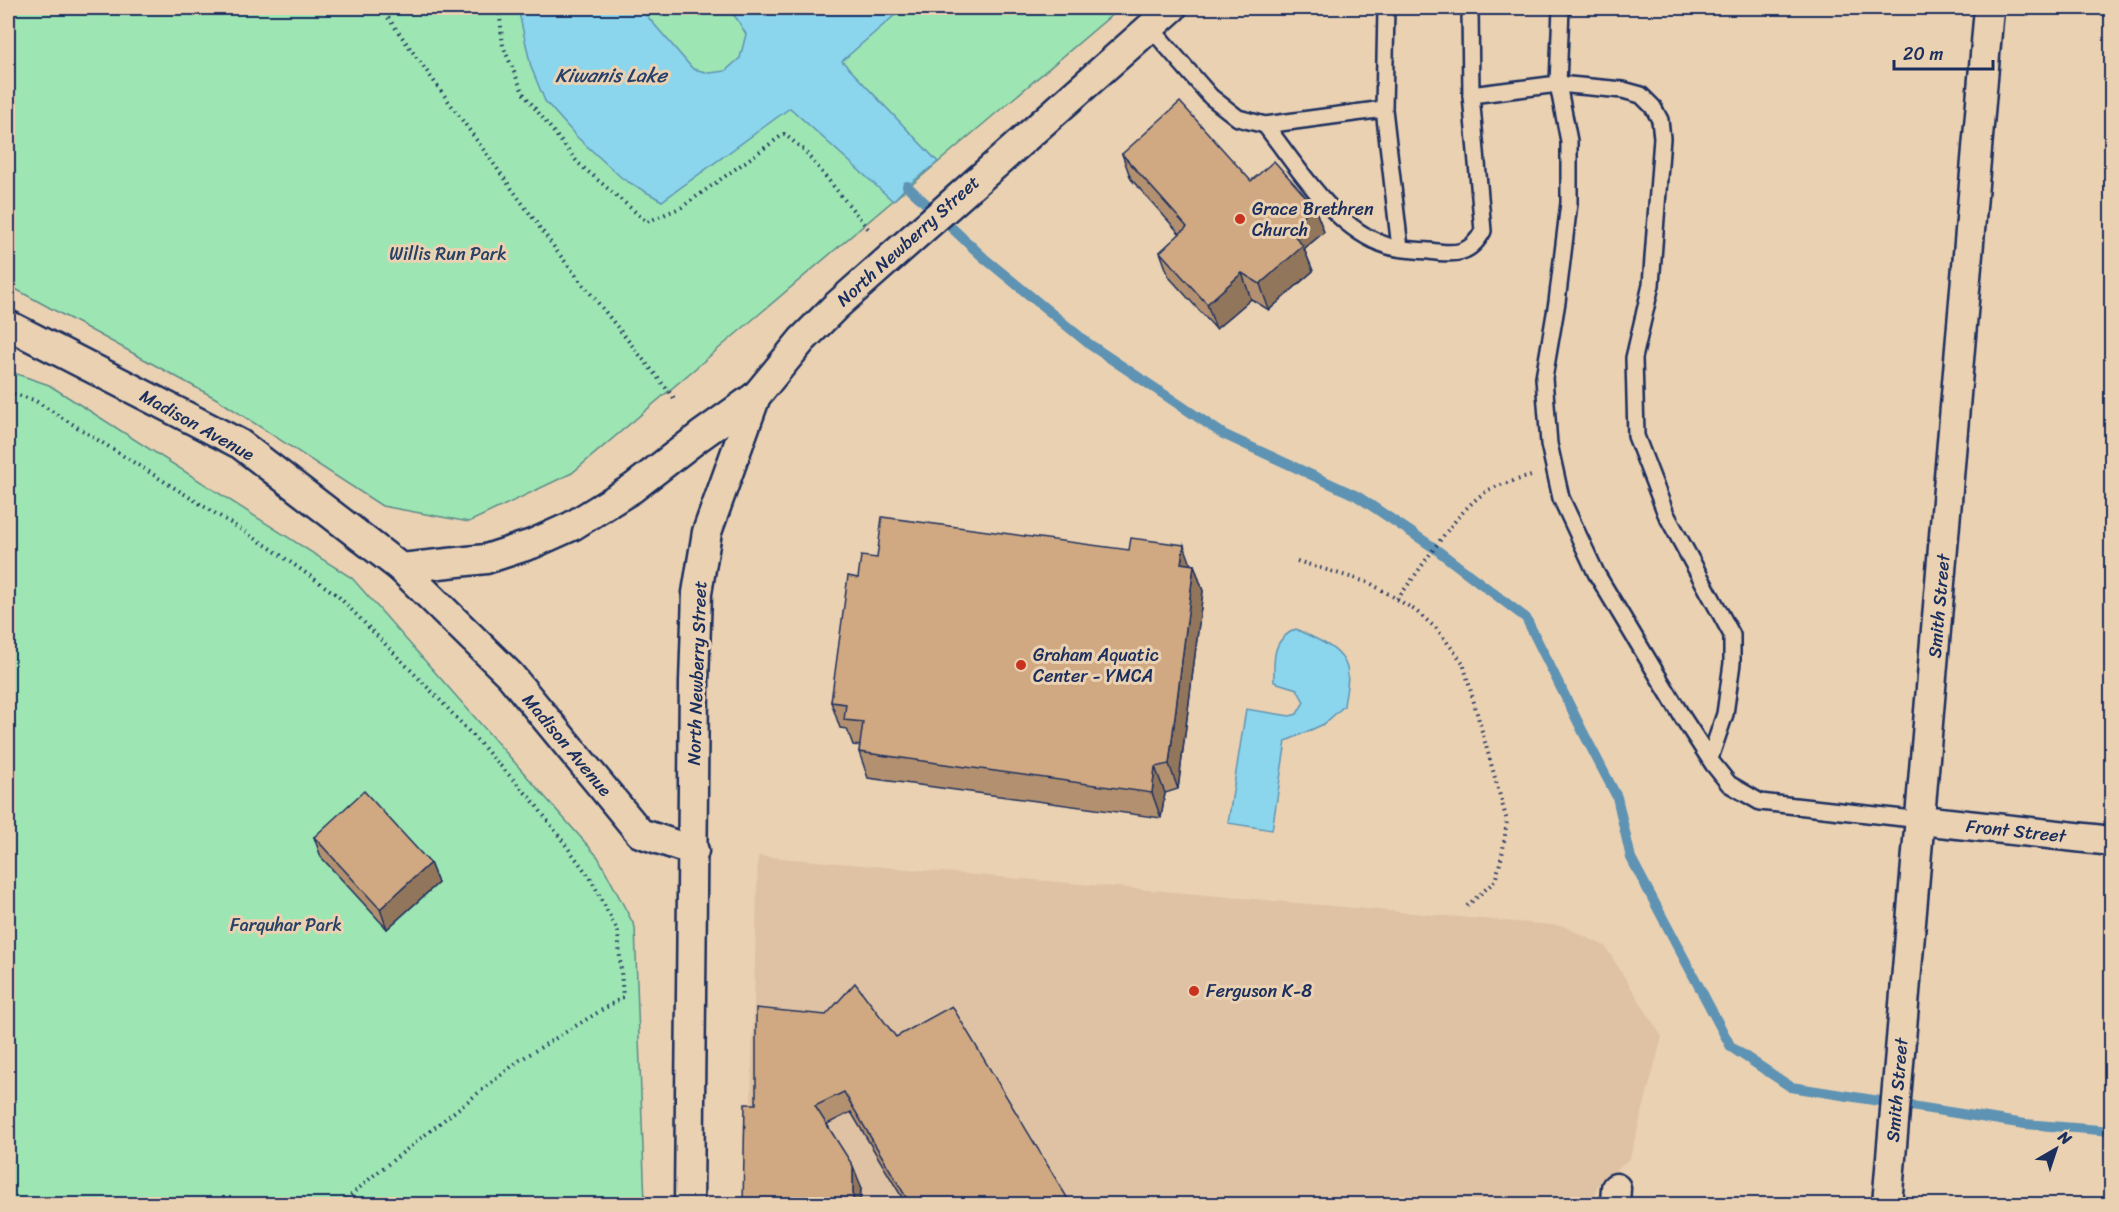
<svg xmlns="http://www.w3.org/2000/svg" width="2119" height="1212" viewBox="0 0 2119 1212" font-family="Sriracha,sans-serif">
  <rect width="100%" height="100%" fill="#ead1b2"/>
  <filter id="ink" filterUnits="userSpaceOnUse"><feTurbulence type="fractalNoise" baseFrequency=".0167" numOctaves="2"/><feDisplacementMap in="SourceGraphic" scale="12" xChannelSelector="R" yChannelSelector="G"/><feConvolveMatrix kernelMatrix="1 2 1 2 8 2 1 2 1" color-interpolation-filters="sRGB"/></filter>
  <g filter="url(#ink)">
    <path fill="#dec2a3" d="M758 856 1563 926 1605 946 1662 1037 1630 1158 1597 1186 1594 1204H748Z"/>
    <g fill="#9de5b2" stroke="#5c8a88" stroke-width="1.5">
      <path d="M8 8H1120L572 473 469 522 382 506 217 399 8 285Z"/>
      <path d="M8 371 49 385 352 578 598 857 635 927 645 1204H8Z"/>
    </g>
    <g fill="#8bd6ec" stroke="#5e93b3" stroke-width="1.5">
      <path d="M518 8H640L693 69 710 73 725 71 740 58 746 34 737 19 727 8H903L842 61 938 162 907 186 893 201 790 108 662 201 623 179 577 137 545 101 531 67Z"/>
      <path d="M1296 629C1314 639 1341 646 1347 668 1350 679 1345 695 1344 706L1324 724 1286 741 1272 830 1228 823 1246 709 1290 716 1297 714 1304 702 1297 689 1274 682C1274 659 1271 640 1296 629Z"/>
    </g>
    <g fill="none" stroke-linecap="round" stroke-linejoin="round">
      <path stroke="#5e93b3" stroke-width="10" d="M907 186 984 258 1089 344 1223 434 1357 496 1433 547 1526 618 1584 734 1617 797 1631 858 1731 1047 1791 1087 2025 1124 2112 1131"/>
      <defs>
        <g id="service">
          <path d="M1470 8 1471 95 1558 84 1623 90 1641 95 1653 107 1660 120 1662 138 1651 285 1634 358 1636 436 1666 514 1732 635V663L1725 714 1710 758"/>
          <path d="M1561 8 1558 84 1569 141V203L1557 302 1544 378 1549 444 1561 498 1596 573 1683 718 1713 764 1729 784 1760 802 1921 820"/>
          <path d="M1150 27 1211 97 1238 118 1265 125 1384 109 1386 8"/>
          <path d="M1384 109 1400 248"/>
          <path d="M1265 125C1298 167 1335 230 1388 246 1400 250 1416 250 1429 251 1455 255 1470 255 1483 231L1471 95"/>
        </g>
        <g id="minor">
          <path d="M8 325 240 444 318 504 401 568 510 675 640 833 694 851"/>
          <path d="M401 568 486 559 532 544 572 526 633 488 700 436 756 396"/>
          <path d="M1921 820 2112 841"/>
          <path d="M689 1204 694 682 697 593 707 532 756 396 802 340 835 307 1172 8"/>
          <path d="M1615 1204 1616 1188"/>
          <path d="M1887 1204 1989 8"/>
        </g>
      </defs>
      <use href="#service" stroke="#1b2f5e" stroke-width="20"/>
      <use href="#minor" stroke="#1b2f5e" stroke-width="33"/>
      <g stroke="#1b2f5e" stroke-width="4" stroke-dasharray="1.5 4.5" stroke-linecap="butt">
        <path d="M381 8 559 254 674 398"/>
        <path d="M499 8 503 46 523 93 578 163 647 222 682 207 784 134 804 150 870 231"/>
        <path d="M8 392 34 400 269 547 337 595 438 698 533 801 591 879 618 932 623 997 520 1060 373 1176 341 1204"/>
        <path d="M1297 561 1370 583 1397 599 1416 611 1437 629 1463 663 1507 821 1502 856 1495 881 1467 906"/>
        <path d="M1397 599C1423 568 1454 512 1487 491 1500 484 1517 480 1531 476"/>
      </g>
      <use href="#service" stroke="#ead1b2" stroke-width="15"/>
      <use href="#minor" stroke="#ead1b2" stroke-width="28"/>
    </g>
    <g fill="#b39170" stroke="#1b2f5e" stroke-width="1.5">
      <path d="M1122 154 1251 181 1314 206 1324 232 1304 249 1313 271 1269 310 1251 299 1216 329 1169 277 1160 252 1180 234 1131 179Z"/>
      <path d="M877 558 1194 565 1203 591 1178 789 1165 793 1161 818 868 778 859 752 860 746 853 745 847 729 840 728 831 702 858 578Z"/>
      <path d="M314 837 430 863 438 883 387 929 321 857Z"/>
      <path d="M896 1037 1071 1204H906L851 1112 827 1124 861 1186 860 1204H743L756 1104Z"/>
    </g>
    <g fill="#92765b" stroke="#1b2f5e" stroke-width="1.5">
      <path d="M1314 206 1324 232 1304 249 1313 271 1269 310 1260 284 1289 229Z"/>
      <path d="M1242 273 1251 299 1216 329 1207 304Z"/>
      <path d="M1184 545 1193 570 1181 563Z"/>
      <path d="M1194 565 1203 591 1178 789 1169 764Z"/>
      <path d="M1155 767 1165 793 1161 818 1152 793Z"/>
      <path d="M430 863 438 883 387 929 380 909Z"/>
      <path d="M853 1166 861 1186 860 1204H853Z"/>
    </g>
    <g fill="#d0a982" stroke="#1b2f5e" stroke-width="1.5">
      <path d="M1180 102 1251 181 1274 161 1314 206 1289 229 1303 246 1260 284 1242 273 1207 304 1160 252 1187 227 1122 154Z"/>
      <path d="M882 517 1129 550 1131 538 1184 545 1181 563 1194 565 1169 764 1155 767 1152 793 859 752 863 722 844 720 846 704 831 702 848 576 858 578 861 556 877 558Z"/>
      <path d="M364 791 430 863 380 909 314 837Z"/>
      <path d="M855 983 896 1037 952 1006 1071 1204H910L844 1092 815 1106 853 1166V1204H743L745 1104H756V1008L826 1015Z"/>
    </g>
  </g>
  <g fill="#c8321e" stroke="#ead1b2" stroke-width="2">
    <circle cx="1240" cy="219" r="6"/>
    <circle cx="1021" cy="665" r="6"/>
    <circle cx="1194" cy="991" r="6"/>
  </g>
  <g text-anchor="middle" stroke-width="6" stroke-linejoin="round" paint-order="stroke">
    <g font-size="18" fill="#1b2f5e" stroke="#ead1b2" text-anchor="start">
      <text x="1252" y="215">Grace Brethren<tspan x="1252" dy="21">Church</tspan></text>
      <text x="1033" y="661">Graham Aquatic<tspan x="1033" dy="21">Center - YMCA</tspan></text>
      <text x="1206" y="997">Ferguson K-8</text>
    </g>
    <g font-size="18" fill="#1b2f5e" stroke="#ead1b2">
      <text transform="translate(908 241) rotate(-42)" y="6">North Newberry Street</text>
      <text transform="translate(197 425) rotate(29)" y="6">Madison Avenue</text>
      <text transform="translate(1939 606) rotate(-85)" y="6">Smith Street</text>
      <text transform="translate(697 673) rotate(-88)" y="6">North Newberry Street</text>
      <text transform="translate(567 745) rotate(50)" y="6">Madison Avenue</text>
      <text transform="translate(2016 831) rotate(6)" y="6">Front Street</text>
      <text transform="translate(1897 1090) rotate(-85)" y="6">Smith Street</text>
    </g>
    <g font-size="18" fill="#284166" stroke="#ead1b2">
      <text x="448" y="260">Willis Run Park</text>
      <text x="286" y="931">Farquhar Park</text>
    </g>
    <g font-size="20" font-style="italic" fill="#26406c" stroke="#ead1b2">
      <text x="611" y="82">Kiwanis Lake</text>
    </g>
  </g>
  <rect width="2119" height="1212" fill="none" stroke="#ead1b2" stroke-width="30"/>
  <rect x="15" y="15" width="2089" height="1182" fill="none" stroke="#1b2f5e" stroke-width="2" filter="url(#ink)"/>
  <g transform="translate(2056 1149) rotate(39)" stroke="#ead1b2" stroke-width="4.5" paint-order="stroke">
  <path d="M0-4.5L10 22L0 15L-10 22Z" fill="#1b2f5e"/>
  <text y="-9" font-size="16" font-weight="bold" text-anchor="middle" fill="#1b2f5e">N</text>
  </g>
  <path d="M1894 60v9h99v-9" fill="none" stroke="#1b2f5e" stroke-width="3"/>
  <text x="1903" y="60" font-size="18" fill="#1b2f5e" stroke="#ead1b2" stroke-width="4.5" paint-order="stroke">20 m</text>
</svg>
